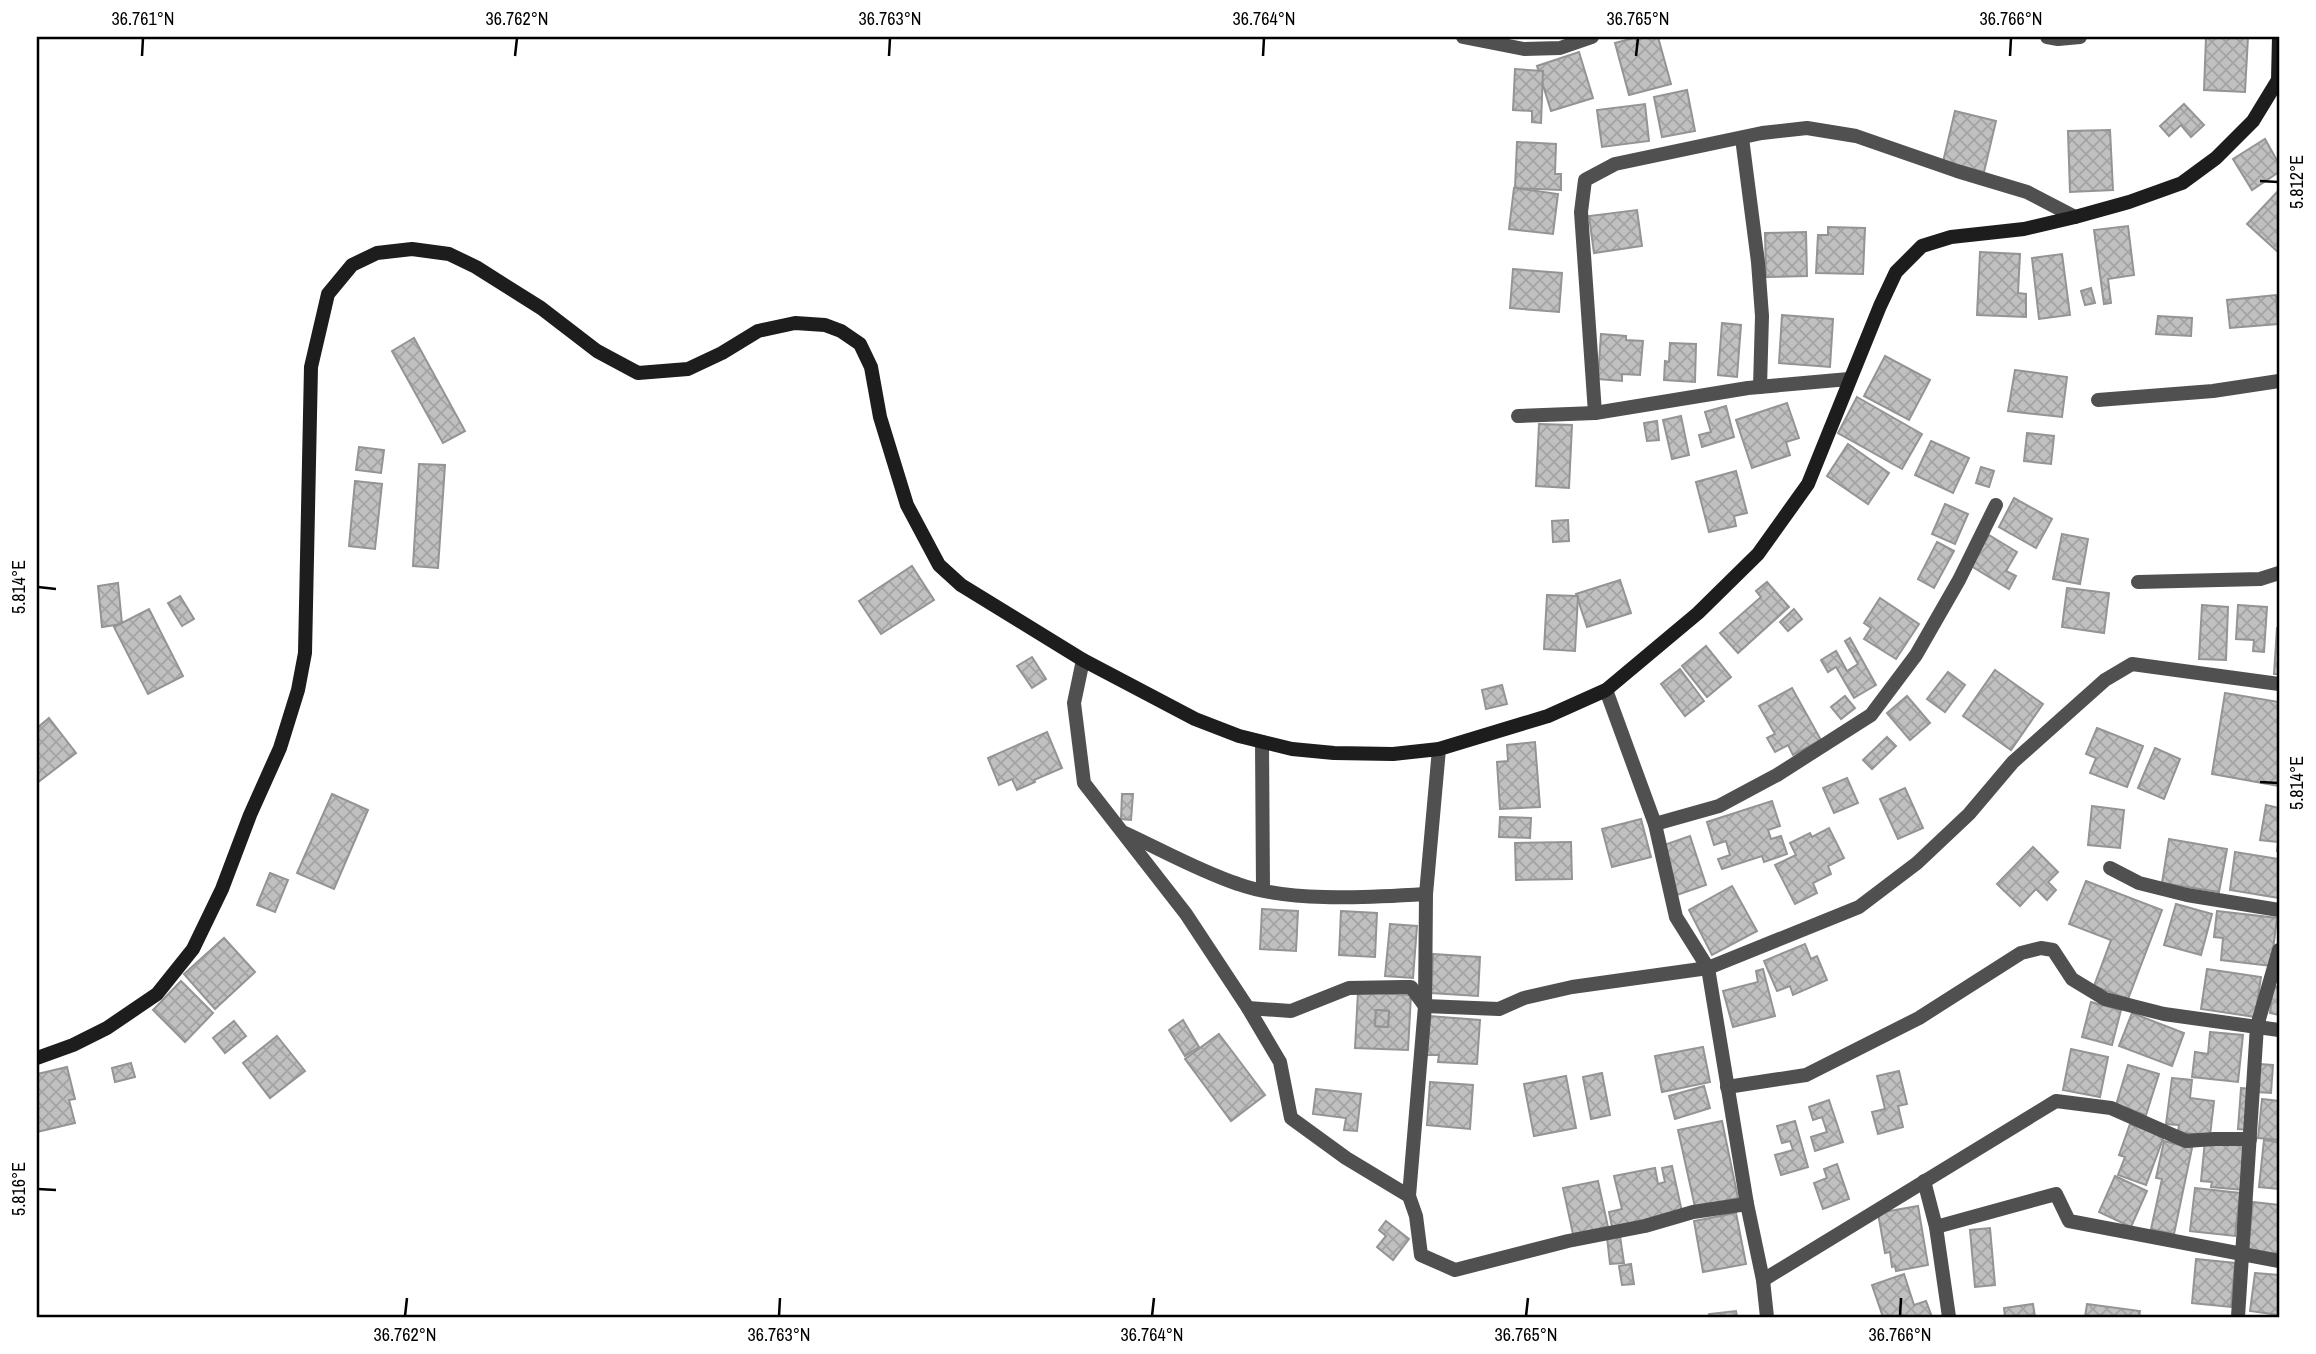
<svg xmlns="http://www.w3.org/2000/svg" width="2316" height="1354" viewBox="0 0 2316 1354" font-family="'Archivo Narrow',sans-serif">
  <defs>
    <pattern id="building-cross-hatch" width="8" height="8" patternUnits="userSpaceOnUse" patternTransform="scale(1.75)"><rect width="8" height="8" fill="#c0c0c0"/><path d="M0 0l8 8M0 8l8-8" fill="none" stroke="#a3a3a3"/></pattern>
  </defs>
  <rect width="100%" height="100%" fill="#fff"/>
  <g fill="url(#building-cross-hatch)" stroke="#949494" stroke-width="2" fill-rule="evenodd">
    <path d="M1638 37H1658L1671 84 1629 95 1615 43Z"/>
    <path d="M2206 37H2248L2245 92 2204 90Z"/>
    <path d="M1579 52 1593 98 1551 111 1537 66Z"/>
    <path d="M1515 69 1543 71 1541 123 1532 122V111L1513 110Z"/>
    <path d="M1687 90 1695 131 1662 137 1654 97Z"/>
    <path d="M1645 104 1649 141 1602 147 1597 110Z"/>
    <path d="M2184 104 2204 125 2191 137 2181 125 2169 136 2160 126Z"/>
    <path d="M1955 111 1996 121 1984 172 1943 162Z"/>
    <path d="M2110 130 2113 190 2070 192 2068 131Z"/>
    <path d="M2265 139 2279 164V172L2252 190 2233 159Z"/>
    <path d="M1517 142 1556 144 1555 174H1561V190L1515 188Z"/>
    <path d="M1514 188 1558 194 1553 234 1509 229Z"/>
    <path d="M2278 191 2279 193V253L2247 224Z"/>
    <path d="M1637 210 1642 246 1594 253 1589 216Z"/>
    <path d="M2128 226 2134 275 2108 279 2111 303 2104 304 2094 230Z"/>
    <path d="M1828 227 1865 228 1863 274 1816 273 1818 235H1828Z"/>
    <path d="M1806 232 1807 276 1766 277 1765 233Z"/>
    <path d="M1980 252 2020 254 2018 293 2026 294V317L1977 315Z"/>
    <path d="M2062 254 2070 315 2039 319 2032 258Z"/>
    <path d="M1513 269 1562 273 1559 312 1510 308Z"/>
    <path d="M2091 288 2095 303 2085 305 2081 291Z"/>
    <path d="M2276 295 2278 324 2230 328 2227 300Z"/>
    <path d="M1782 315 1833 319 1830 367 1779 363Z"/>
    <path d="M2158 316 2192 318 2191 336 2156 334Z"/>
    <path d="M1722 323 1741 325 1737 377 1718 375Z"/>
    <path d="M1601 334 1626 336V340L1643 341 1640 375 1622 374V381L1598 379Z"/>
    <path d="M414 338 465 431 443 443 392 351Z"/>
    <path d="M1670 343 1696 344 1695 382 1664 380 1665 361 1669 362Z"/>
    <path d="M1885 356 1930 380 1909 420 1864 396Z"/>
    <path d="M2015 370 2067 377 2062 417 2008 411Z"/>
    <path d="M1857 397 1922 434 1902 469 1838 433Z"/>
    <path d="M1787 403 1799 438 1786 442 1790 455 1752 468 1736 420Z"/>
    <path d="M1726 406 1734 437 1702 447 1699 435 1711 432 1705 412Z"/>
    <path d="M1681 416 1689 455 1672 459 1663 420Z"/>
    <path d="M1657 421 1659 440 1647 441 1644 423Z"/>
    <path d="M1539 424 1572 425 1569 488 1536 486Z"/>
    <path d="M2027 433 2054 436 2051 464 2024 461Z"/>
    <path d="M1931 441 1969 458 1953 493 1915 475Z"/>
    <path d="M1848 444 1889 473 1868 504 1827 476Z"/>
    <path d="M359 447 384 450 381 473 356 470Z"/>
    <path d="M419 464 445 465 438 568 413 566Z"/>
    <path d="M1981 467 1994 471 1989 487 1976 483Z"/>
    <path d="M1736 471 1747 513 1734 516 1736 526 1709 532 1696 482Z"/>
    <path d="M355 481 382 484 375 549 349 546Z"/>
    <path d="M2014 498 2052 519 2036 548 1999 527Z"/>
    <path d="M1945 504 1968 514 1955 544 1932 534Z"/>
    <path d="M1568 520 1569 541 1553 542 1552 521Z"/>
    <path d="M2062 534 2088 539 2080 584 2053 579Z"/>
    <path d="M1989 535 2017 552 2006 571 2016 576 2009 589 1971 566Z"/>
    <path d="M1937 542 1954 551 1934 588 1918 579Z"/>
    <path d="M912 566 934 600 881 634 859 601Z"/>
    <path d="M1620 580 1631 613 1587 627 1576 594Z"/>
    <path d="M1767 582 1789 607 1738 653 1720 633 1761 597 1756 591Z"/>
    <path d="M118 583 122 624 102 627 98 586Z"/>
    <path d="M2067 588 2109 593 2104 633 2062 627Z"/>
    <path d="M1547 595 1578 596 1575 651 1544 649Z"/>
    <path d="M180 596 194 619 182 626 168 603Z"/>
    <path d="M1880 598 1919 624 1896 659 1864 639 1871 628 1864 623Z"/>
    <path d="M2202 605 2228 607 2226 660 2199 659Z"/>
    <path d="M2238 605 2267 607 2264 652 2253 651 2254 640 2236 639Z"/>
    <path d="M149 609 183 676 148 694 114 627Z"/>
    <path d="M1794 609 1802 619 1788 631 1780 622Z"/>
    <path d="M2277 628H2279V674H2274Z"/>
    <path d="M1850 638 1876 685 1854 698 1836 667 1828 672 1821 660 1836 651 1847 671 1858 664 1845 641Z"/>
    <path d="M1706 646 1731 677 1707 697 1682 666Z"/>
    <path d="M1032 657 1046 679 1032 688 1017 666Z"/>
    <path d="M1680 669 1704 701 1685 716 1661 684Z"/>
    <path d="M1995 670 2043 704 2011 750 1963 716Z"/>
    <path d="M1948 672 1965 685 1945 712 1927 699Z"/>
    <path d="M1502 685 1507 704 1486 709 1482 690Z"/>
    <path d="M1792 688 1821 740 1793 755 1788 745 1775 752 1767 738 1775 734 1759 706Z"/>
    <path d="M2225 693 2279 702V786L2212 774Z"/>
    <path d="M1845 696 1855 708 1841 719 1831 707Z"/>
    <path d="M1907 696 1930 723 1910 740 1887 713Z"/>
    <path d="M49 718 76 753 37 783V728Z"/>
    <path d="M2097 728 2143 746 2127 787 2090 773 2096 758 2086 754Z"/>
    <path d="M1047 732 1062 768 1034 780 1035 782 1017 790 1012 779 999 785 988 758Z"/>
    <path d="M1887 737 1896 746 1872 769 1863 760Z"/>
    <path d="M1535 742 1540 807 1500 809 1497 762 1508 761 1507 745Z"/>
    <path d="M2155 748 2180 759 2164 799 2138 788Z"/>
    <path d="M1847 778 1858 803 1834 813 1823 788Z"/>
    <path d="M1905 788 1923 828 1898 839 1880 799Z"/>
    <path d="M332 794 368 810 334 889 297 873Z"/>
    <path d="M1122 794H1133L1131 820 1121 819Z"/>
    <path d="M1772 801 1780 826 1768 830 1771 839 1781 836 1787 854 1764 862 1762 856 1722 869 1718 859 1730 855 1726 841 1714 845 1707 822Z"/>
    <path d="M2266 805 2279 808V851H2277L2278 842 2260 840Z"/>
    <path d="M2092 806 2124 810 2120 848 2088 845Z"/>
    <path d="M1500 817 1531 818 1530 838 1499 837Z"/>
    <path d="M1641 819 1651 857 1612 867 1602 829Z"/>
    <path d="M1829 828 1844 858 1828 866 1831 874 1813 883 1817 893 1795 904 1775 865 1796 855 1790 843 1810 833 1812 837Z"/>
    <path d="M1690 836 1706 885 1677 895 1661 846Z"/>
    <path d="M2169 839 2227 849 2219 892 2162 883Z"/>
    <path d="M1571 842 1572 879 1516 880 1515 843Z"/>
    <path d="M2033 847 2058 872 2048 882 2056 890 2047 900 2036 889 2020 906 1997 884Z"/>
    <path d="M2235 852 2279 859V898L2230 890Z"/>
    <path d="M270 873 288 880 275 912 257 905Z"/>
    <path d="M2086 881 2162 910 2128 999 2094 986 2111 940 2069 924Z"/>
    <path d="M1732 886 1757 931 1712 955 1689 910Z"/>
    <path d="M2176 904 2212 914 2201 955 2164 945Z"/>
    <path d="M1262 909 1298 911 1296 951 1260 949Z"/>
    <path d="M1341 911 1377 913 1375 957 1339 955Z"/>
    <path d="M2217 911 2277 918 2271 966 2221 960 2223 938 2214 937Z"/>
    <path d="M1390 924 1417 926 1413 978 1385 976Z"/>
    <path d="M224 938 255 972 215 1009 184 974Z"/>
    <path d="M1805 944 1811 959 1817 956 1827 980 1793 995 1790 986 1777 991 1764 961Z"/>
    <path d="M1433 954 1480 957 1478 996 1431 993Z"/>
    <path d="M1763 969 1775 1016 1733 1027 1723 991 1758 982 1756 971Z"/>
    <path d="M2207 969 2261 977 2255 1017 2201 1009Z"/>
    <path d="M181 981 213 1013 185 1042 153 1010Z"/>
    <path d="M2273 986 2279 987V1015L2270 1013Z"/>
    <path d="M1358 992 1411 995 1408 1050 1355 1048ZM1376 1010 1389 1011 1388 1027 1375 1026Z"/>
    <path d="M2091 1002 2121 1010 2112 1045 2082 1037Z"/>
    <path d="M1376 1010 1389 1011 1388 1027 1375 1026Z"/>
    <path d="M2132 1013 2184 1033 2172 1066 2119 1046Z"/>
    <path d="M1429 1016 1480 1020 1477 1064 1438 1062 1439 1055H1427Z"/>
    <path d="M1183 1020 1199 1047 1185 1056 1169 1030Z"/>
    <path d="M234 1021 246 1036 225 1053 213 1038Z"/>
    <path d="M2210 1032 2243 1035 2238 1082 2192 1077 2195 1052 2208 1054Z"/>
    <path d="M1219 1034 1265 1095 1231 1121 1185 1059Z"/>
    <path d="M277 1036 305 1071 270 1098 243 1063Z"/>
    <path d="M1703 1047 1710 1082 1662 1092 1655 1056Z"/>
    <path d="M2071 1049 2108 1057 2100 1097 2063 1090Z"/>
    <path d="M131 1063 135 1077 115 1082 112 1068Z"/>
    <path d="M2259 1064 2273 1065 2271 1093 2257 1092Z"/>
    <path d="M2128 1065 2159 1074 2146 1115 2116 1105Z"/>
    <path d="M67 1067 75 1099 69 1100 75 1123 37 1132V1074Z"/>
    <path d="M1899 1071 1907 1104 1898 1106 1903 1127 1878 1134 1872 1112 1885 1109 1877 1076Z"/>
    <path d="M1602 1073 1610 1115 1591 1119 1583 1077Z"/>
    <path d="M1566 1076 1576 1128 1534 1136 1524 1084Z"/>
    <path d="M2172 1078 2192 1080 2190 1098 2214 1101 2210 1136 2178 1132 2179 1125 2166 1124Z"/>
    <path d="M1430 1082 1473 1085 1470 1129 1427 1125Z"/>
    <path d="M1704 1086 1710 1108 1675 1119 1669 1096Z"/>
    <path d="M2241 1088 2251 1089 2248 1130 2238 1129Z"/>
    <path d="M1316 1089 1361 1094 1357 1131 1344 1130 1346 1118 1313 1114Z"/>
    <path d="M2262 1099 2279 1101V1140L2258 1138Z"/>
    <path d="M1829 1100 1843 1142 1815 1151 1811 1137 1827 1132 1822 1117 1813 1120 1809 1107Z"/>
    <path d="M1722 1121 1738 1198 1695 1207 1678 1130Z"/>
    <path d="M1795 1121 1808 1167 1781 1175 1775 1155 1793 1150 1790 1141 1782 1143 1777 1126Z"/>
    <path d="M2130 1124 2164 1136 2146 1185 2118 1175 2125 1157 2119 1155Z"/>
    <path d="M2264 1140 2279 1142V1189L2259 1187Z"/>
    <path d="M2164 1141 2192 1148 2174 1234 2151 1229 2162 1179 2156 1178Z"/>
    <path d="M2205 1141 2247 1145 2243 1190 2211 1187 2212 1182 2201 1181Z"/>
    <path d="M1837 1164 1849 1199 1823 1209 1814 1183 1827 1178 1824 1169Z"/>
    <path d="M1672 1166 1682 1212 1612 1227 1609 1212 1622 1209 1614 1176 1655 1168 1658 1184 1665 1182 1662 1168Z"/>
    <path d="M2115 1176 2147 1191 2131 1227 2099 1212Z"/>
    <path d="M1598 1181 1608 1227 1573 1234 1563 1188Z"/>
    <path d="M2195 1188 2240 1193 2235 1236 2190 1231Z"/>
    <path d="M2253 1202 2279 1205V1254L2248 1251Z"/>
    <path d="M1918 1206 1928 1265 1896 1271 1895 1266 1892 1267 1890 1252 1885 1253 1878 1213Z"/>
    <path d="M1736 1213 1746 1264 1703 1272 1694 1221Z"/>
    <path d="M1386 1221 1409 1239 1393 1260 1377 1247 1386 1236 1379 1230Z"/>
    <path d="M1990 1228 1995 1285 1975 1287 1970 1230Z"/>
    <path d="M1620 1236 1624 1263 1610 1264 1607 1237Z"/>
    <path d="M2196 1259 2235 1263 2231 1307 2192 1303Z"/>
    <path d="M1631 1264 1634 1284 1622 1285 1619 1266Z"/>
    <path d="M2255 1273 2279 1275V1315L2250 1311Z"/>
    <path d="M1904 1274 1914 1305 1926 1301 1932 1317H1883L1872 1285Z"/>
    <path d="M2033 1304 2035 1317H2005L2004 1308Z"/>
    <path d="M2087 1304 2140 1311 2139 1317H2085Z"/>
    <path d="M1736 1311 1737 1317H1710L1709 1314Z"/>
  </g>
  <g fill="none" stroke-linecap="round" stroke-linejoin="round">
    <g stroke="#505050" stroke-width="14">
      <path d="M1463 37 1524 49 1560 48 1592 37"/>
      <path d="M2047 37 2058 39 2080 37"/>
      <path d="M1742 138 1758 262 1762 316 1760 387"/>
      <path d="M2098 400 2213 391 2279 381"/>
      <path d="M1595 413 1581 212 1585 180 1615 164 1762 133 1807 128 1856 136 1957 171 2027 192 2075 217"/>
      <path d="M1518 416 1595 413 1748 388 1849 379"/>
      <path d="M2138 582 2260 579 2279 573"/>
      <path d="M1083 660 1074 703 1084 783 1186 914 1248 1008 1280 1062 1291 1118 1346 1158 1409 1196 1416 1216 1421 1255 1455 1270 1568 1241 1645 1226 1693 1212 1747 1204"/>
      <path d="M1606 690 1655 824 1676 917 1708 968 1747 1204 1763 1280 1767 1317"/>
      <path d="M1262 742 1263 889"/>
      <path d="M1655 824 1719 806 1777 775 1871 715 1916 655 1959 580 1996 505"/>
      <path d="M1125 833C1162 850 1199 871 1238 884 1291 903 1370 897 1426 894"/>
      <path d="M2110 868 2139 883 2187 895 2279 910"/>
      <path d="M1248 1008 1291 1011 1349 988 1404 987H1411L1425 1006 1499 1009 1524 998 1572 987 1708 968 1859 907 1917 863 1969 814 2013 762 2105 680 2132 664 2279 684"/>
      <path d="M1727 1087 1806 1075 1919 1018 2021 953 2041 948 2053 950 2072 979 2105 999 2164 1014 2279 1030"/>
      <path d="M1924 1181 1936 1227 1949 1317"/>
      <path d="M1409 1196 1425 1006 1426 894 1439 749"/>
      <path d="M1936 1227 2056 1194 2069 1221 2279 1261"/>
      <path d="M1763 1280 2056 1101 2111 1108 2186 1141 2214 1139H2250"/>
      <path d="M2238 1317 2257 1026 2279 950"/>
    </g>
    <path stroke="#1d1d1d" stroke-width="14" d="M37 1058 73 1045 107 1028 157 994 193 949 222 889 250 815 280 748 298 690 305 653 311 367 328 294 352 265 377 253 412 249 449 254 476 267 541 308 597 351 638 373 688 369 722 353 758 331 795 323 825 325 841 331 860 344 871 367 880 417 907 505 939 565 961 585 1083 660 1195 719 1239 736 1292 749 1334 753 1393 754 1439 749 1548 716 1606 690 1698 613 1758 554 1808 484 1880 306 1896 272 1922 246 1951 237 2024 229 2075 217 2129 202 2182 183 2216 158 2253 121 2278 80 2279 37"/>
  </g>
  <path fill="none" stroke="#000" stroke-width="2.5" d="M142 56 143 38M515 56 517 38M889 56 890 38M1263 56 1264 38M1636 56 1638 38M2010 56 2011 38M2260 181 2278 182M38 587 56 589M2260 782 2278 783M38 1189 56 1190M405 1316 407 1298M779 1316 780 1298M1152 1316 1154 1298M1526 1316 1528 1298M1900 1316 1901 1298"/>
  <rect width="2316" height="1354" fill="none" stroke="#ffffff" stroke-width="77"/>
  <rect x="38" y="38" width="2240" height="1278" fill="none" stroke="#000" stroke-width="2.5"/>
  <g font-size="18" text-anchor="middle" fill="#000">
    <text x="143" y="25">36.761°N</text>
    <text x="517" y="25">36.762°N</text>
    <text x="890" y="25">36.763°N</text>
    <text x="1264" y="25">36.764°N</text>
    <text x="1638" y="25">36.765°N</text>
    <text x="2011" y="25">36.766°N</text>
    <text transform="translate(2297 182) rotate(-90)" y="6">5.812°E</text>
    <text transform="translate(19 587) rotate(-90)" y="6">5.814°E</text>
    <text transform="translate(2297 783) rotate(-90)" y="6">5.814°E</text>
    <text transform="translate(19 1189) rotate(-90)" y="6">5.816°E</text>
    <text x="405" y="1341">36.762°N</text>
    <text x="779" y="1341">36.763°N</text>
    <text x="1152" y="1341">36.764°N</text>
    <text x="1526" y="1341">36.765°N</text>
    <text x="1900" y="1341">36.766°N</text>
  </g>
</svg>
